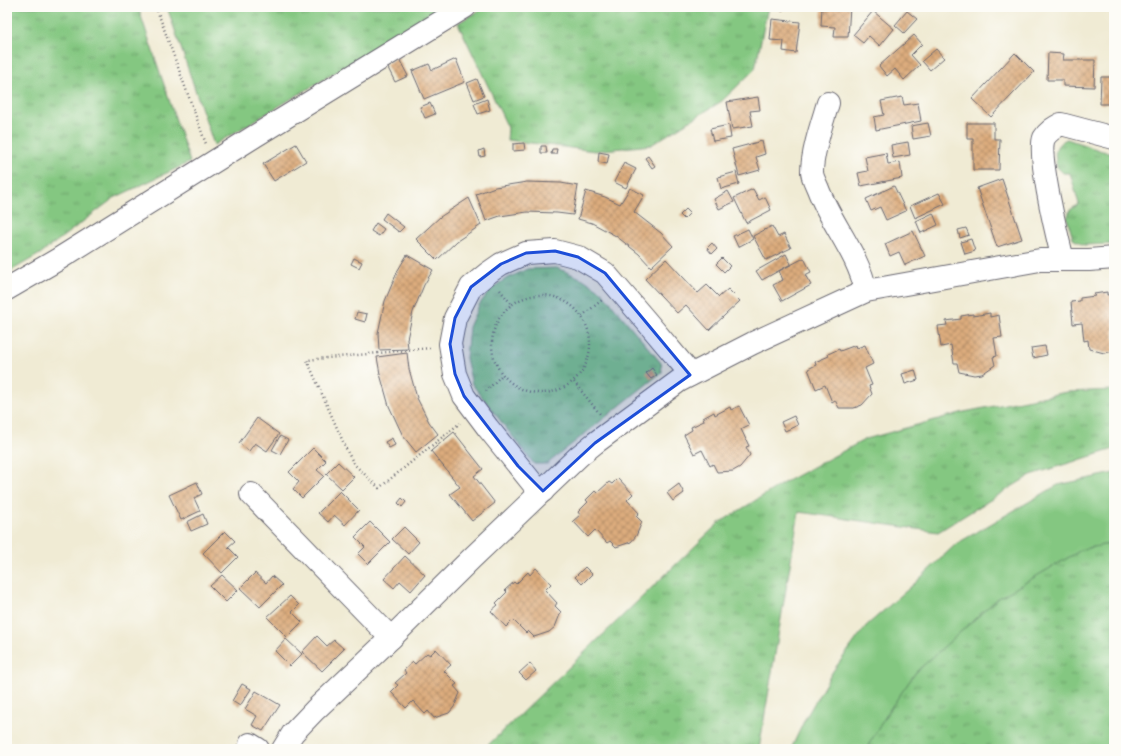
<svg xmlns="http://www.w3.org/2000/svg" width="1121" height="756" viewBox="0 0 1121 756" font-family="Sriracha,sans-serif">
  <defs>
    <pattern id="grass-tufts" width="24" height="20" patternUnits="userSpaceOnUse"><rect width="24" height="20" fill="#84c781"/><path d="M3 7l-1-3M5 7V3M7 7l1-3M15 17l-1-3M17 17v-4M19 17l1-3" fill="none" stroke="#6ca16b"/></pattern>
    <pattern id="building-cross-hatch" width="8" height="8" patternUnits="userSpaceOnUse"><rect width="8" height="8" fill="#dcac7d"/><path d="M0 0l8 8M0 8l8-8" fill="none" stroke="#b28c68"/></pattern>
  </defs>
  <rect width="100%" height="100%" fill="#fdfcf7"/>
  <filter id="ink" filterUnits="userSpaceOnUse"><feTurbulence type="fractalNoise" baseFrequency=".025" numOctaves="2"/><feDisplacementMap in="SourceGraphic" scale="8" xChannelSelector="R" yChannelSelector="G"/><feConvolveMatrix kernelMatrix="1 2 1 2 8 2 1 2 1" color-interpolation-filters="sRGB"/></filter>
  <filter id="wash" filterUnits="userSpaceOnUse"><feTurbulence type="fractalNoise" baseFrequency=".012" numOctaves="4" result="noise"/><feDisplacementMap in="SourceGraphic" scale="16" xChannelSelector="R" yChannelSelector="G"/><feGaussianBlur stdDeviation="0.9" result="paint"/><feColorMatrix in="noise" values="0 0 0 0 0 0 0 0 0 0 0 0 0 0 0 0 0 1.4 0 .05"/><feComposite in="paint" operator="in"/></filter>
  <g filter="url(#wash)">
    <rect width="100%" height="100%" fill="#f0ebd4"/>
    <g fill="url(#grass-tufts)" stroke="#53745e">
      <path d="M7 7H138L190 162 114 198 40 254 7 273Z"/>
      <path d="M167 7H445L214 145Z"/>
      <path d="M485 7H768L755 69 722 101 651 145 595 151 507 140 508 128 458 23Z"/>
      <path d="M1067 139 1102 151 1114 153V244L1083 245 1073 239 1067 218 1070 210 1079 204 1070 173H1063L1057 167C1055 154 1052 146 1067 139Z"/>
      <path d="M557 268 583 279 601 291 661 363 662 372 547 464H534L472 384 466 358 469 327 479 305 491 289 504 280 527 269Z"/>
      <path d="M1114 390V449L1031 475 938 532 799 512 759 749H484L719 523 785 482 866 439 964 412 1067 392Z"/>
      <path d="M1114 542V749H866L889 708 916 672 997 598 1082 548Z"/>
    </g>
    <path fill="#84c781" stroke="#53745e" d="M1114 473V543L1083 549 997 599 916 672 890 709 866 749H791L805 719 833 671 866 626 914 584 956 544 1058 485Z"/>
    <g id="blocks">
      <g fill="url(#building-cross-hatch)">
        <path d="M774 7H784L782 11Z"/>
        <path d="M822 7H850L848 37H834L835 27 821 26Z"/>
        <path d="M873 11 894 29 880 46 869 36 863 43 853 35Z"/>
        <path d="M907 11 917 19 904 33 895 25Z"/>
        <path d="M772 19 800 22 796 53 783 51 784 41 770 40Z"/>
        <path d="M914 35 922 44 911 55 920 65 904 80 895 69 887 76 879 66Z"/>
        <path d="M936 49 944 58 930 70 922 61Z"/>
        <path d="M1015 53 1034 72 991 117 972 99Z"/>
        <path d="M1048 53 1064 54 1063 60H1095L1094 87 1063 86V80H1047Z"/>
        <path d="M398 57 408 76 395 82 386 64Z"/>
        <path d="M456 59 465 82 424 99 412 71 429 64 432 70Z"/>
        <path d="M1101 77H1114V104H1100Z"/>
        <path d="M477 79 484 96 474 100 467 83Z"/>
        <path d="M758 97 760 110 750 111 753 126 732 129 727 102Z"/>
        <path d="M902 97 904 105 918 103 921 121 876 130 874 117 884 115 881 101Z"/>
        <path d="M487 99 490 110 478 114 474 104Z"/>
        <path d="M430 103 435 114 425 118 420 107Z"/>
        <path d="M928 123 931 136 913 139 911 126Z"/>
        <path d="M967 123H994V139H1000L999 170H973V139H967Z"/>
        <path d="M729 125 731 138 713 141 710 129Z"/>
        <path d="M762 141 765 154 756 157 760 170 739 176 732 149Z"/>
        <path d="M908 142 910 155 893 158 891 145Z"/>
        <path d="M524 143 525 150 513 151V144Z"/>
        <path d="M296 144 306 161 274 181 263 164Z"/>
        <path d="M541 146H546L547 153H541Z"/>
        <path d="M484 149 485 156 480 157 479 151Z"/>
        <path d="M552 149H557L556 154H551Z"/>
        <path d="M599 152 609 154 607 164 598 162Z"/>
        <path d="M886 153 888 164 900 162 902 178 861 186 858 173 868 171 865 157Z"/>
        <path d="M648 156 655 166 652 168 645 158Z"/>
        <path d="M624 163 636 169 626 188 614 182Z"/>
        <path d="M736 172 739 184 721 189 718 177Z"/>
        <path d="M1002 179 1022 239 997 247 977 188Z"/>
        <path d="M527 182 561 183 578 186 573 215 557 213 527 212 500 216 486 221 476 194 495 187Z"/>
        <path d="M894 186 906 211 886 220 880 207 871 211 866 199Z"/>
        <path d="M630 188 644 195 634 212 661 233 673 246 651 267 639 254 616 236 592 223 578 219 586 191 605 197 620 204Z"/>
        <path d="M753 189 759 200 765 197 771 210 746 223 734 198Z"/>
        <path d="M728 191 734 202 719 209 714 199Z"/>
        <path d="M939 193 945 204 915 218 910 206Z"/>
        <path d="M469 198 481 225 457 241 437 260 416 239 440 217Z"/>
        <path d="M686 209 690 213 684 219 680 215Z"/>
        <path d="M386 213 404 227 399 232 382 219Z"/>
        <path d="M933 213 938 225 921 233 916 221Z"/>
        <path d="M376 223 384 229 379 236 371 231Z"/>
        <path d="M772 226 778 237 784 234 791 248 766 260 753 236Z"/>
        <path d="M966 228 969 235 960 238 958 230Z"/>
        <path d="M748 229 753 239 738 247 733 236Z"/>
        <path d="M913 231 925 256 905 265 899 252 890 256 885 244Z"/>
        <path d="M971 239 975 251 965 254 961 242Z"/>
        <path d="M712 243 717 249 712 254 707 248Z"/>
        <path d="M786 254 791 264 762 280 756 271Z"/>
        <path d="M407 255 433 270 424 285 413 312 407 339 408 349 379 350 378 333 385 301 398 270Z"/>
        <path d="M354 258 362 262 359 268 351 264Z"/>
        <path d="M722 258 730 266 724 272 716 264Z"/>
        <path d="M804 258 811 272 805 275 811 285 782 301 773 285 783 280 779 271Z"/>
        <path d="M666 259 698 293 707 285 719 297 728 289 740 301 709 330 686 305 677 313 645 279Z"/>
        <path d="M1107 292V295L1114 294V351L1104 353 1089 349 1088 340 1084 341 1082 323 1073 324 1071 302 1080 301V298L1095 296 1094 294Z"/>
        <path d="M357 312 367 314 365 322 355 319Z"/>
        <path d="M990 313V317L999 315 1002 337 994 338 997 356 993 357 995 365 982 374 974 375 959 372 957 363H954L951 345 941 347 938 326 947 325 946 321 961 319V316L973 314V316Z"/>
        <path d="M856 345 857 348 865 345 873 364 865 368 872 385 869 386 872 394 862 405 854 408H839L835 400 832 402 825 385 816 389 808 369 816 365 815 362 829 356 828 354 839 349 840 351Z"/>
        <path d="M1045 346 1047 355 1033 358 1031 348Z"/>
        <path d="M407 353 409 369 417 398 429 422 438 434 416 452 403 436 389 406 380 374 377 357Z"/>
        <path d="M652 368 657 375 651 379 646 373Z"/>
        <path d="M915 370 918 380 905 384 902 374Z"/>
        <path d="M739 406 749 425 741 429 749 446 746 447 750 455 740 467 733 471 717 472 713 464 710 466 702 450 694 454 684 435 692 430 691 427 704 421 703 418 714 412 715 415 730 407 731 410Z"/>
        <path d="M794 416 798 425 785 431 781 422Z"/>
        <path d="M257 418 279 434 267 451 255 443 249 451 239 443Z"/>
        <path d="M454 432 483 469 474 476 495 503 472 521 450 494 460 487 431 451Z"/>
        <path d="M280 436 288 440 280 454 272 450Z"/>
        <path d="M392 438 395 445 389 448 385 442Z"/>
        <path d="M313 448 326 461 317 470 324 476 302 498 293 489 299 482 289 472Z"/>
        <path d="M338 462 354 477 342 489 326 474Z"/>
        <path d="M618 478 633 494 627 500 639 513 636 516 642 522 636 536 631 542 616 547 610 541 607 543 595 530 588 537 573 521 580 515 578 512 588 502 586 500 595 491 597 493 609 482 612 484Z"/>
        <path d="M197 482 202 494 194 498 200 511 181 520 169 495Z"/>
        <path d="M679 484 684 493 673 501 667 493Z"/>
        <path d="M340 491 359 510 345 525 334 515 328 522 318 513Z"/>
        <path d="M402 498 406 502 402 507 398 503Z"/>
        <path d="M203 514 207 524 191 531 187 522Z"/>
        <path d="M370 522 390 542 368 564 358 554 365 547 355 537Z"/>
        <path d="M404 527 419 542 408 554 392 539Z"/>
        <path d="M225 531 235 541 228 547 238 557 222 573 203 553Z"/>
        <path d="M405 556 425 575 411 591 400 581 394 588 384 579Z"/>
        <path d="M585 567 592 574 582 584 575 577Z"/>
        <path d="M536 568 551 584 545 590 557 603 555 606 561 612 555 627 549 632 534 637 528 631 526 633 513 620 506 627 491 611 498 605 496 603 507 592 505 590 514 582 516 584 528 572 530 575Z"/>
        <path d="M255 573 266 583 272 576 282 585 260 607 240 588Z"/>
        <path d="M222 575 238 590 226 602 210 586Z"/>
        <path d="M290 596 299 605 292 612 302 622 287 637 267 617Z"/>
        <path d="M317 636 327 646 334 640 344 649 322 671 302 652Z"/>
        <path d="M286 639 302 654 290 666 275 651Z"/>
        <path d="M436 649 451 665 444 671 457 684 454 686 460 693 454 707 449 713 434 718 428 711 425 714 413 701 406 708 391 692 398 685 395 683 406 673 404 670 413 662 415 664 427 653 430 655Z"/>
        <path d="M530 663 536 671 526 680 519 673Z"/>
        <path d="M242 684 251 689 240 706 232 701Z"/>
        <path d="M256 691 280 705 263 731 252 725 257 716 245 709Z"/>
      </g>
    </g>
  </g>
  <g filter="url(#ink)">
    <use href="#blocks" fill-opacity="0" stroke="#6a6871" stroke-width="1"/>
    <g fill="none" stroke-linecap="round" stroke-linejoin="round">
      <defs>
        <g id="minor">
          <path d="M828 103C822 123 812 152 812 172 812 177 816 184 818 189 831 224 858 253 866 291"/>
          <path d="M1063 260C1058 240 1037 155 1044 138 1048 131 1054 128 1061 124L1114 138"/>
          <path d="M7 289 57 260 255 136 465 7"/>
          <path d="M543 491 534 485 488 428 464 396 455 374 450 344 455 318 471 287 488 273 501 264 526 253 555 251 578 257 605 273 647 322 684 366 690 375"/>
          <path d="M251 494 391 638"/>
          <path d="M250 744 258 749"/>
          <path d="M283 749 293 733 315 710 391 638 471 559 579 456 595 443 679 381 753 343 866 291 1040 260H1089L1114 258"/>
        </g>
      </defs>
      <use href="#minor" stroke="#6a6871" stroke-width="24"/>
      <g stroke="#6a6871" stroke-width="2.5" stroke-dasharray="1 3" stroke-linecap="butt">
        <path d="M156 7 206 144"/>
        <path d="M500 290 512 305"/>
        <circle cx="541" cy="344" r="49"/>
        <path d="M582 316 602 300"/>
        <path d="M430 348 307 360 348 453 354 464 379 488 460 423"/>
        <path d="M574 382 600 414"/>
        <path d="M486 391 502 375"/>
      </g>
      <use href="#minor" stroke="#fff" stroke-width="22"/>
    </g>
  </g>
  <path fill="#1d4ed8" fill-opacity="0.2" stroke="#1d4ed8" stroke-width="3" stroke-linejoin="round" d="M555 251 578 257 605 273 690 375 595 443 543 491 518 466 464 396 455 374 450 344 455 318 471 287 501 264 526 253Z"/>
  <rect width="1121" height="756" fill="none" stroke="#fdfcf7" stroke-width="24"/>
</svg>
